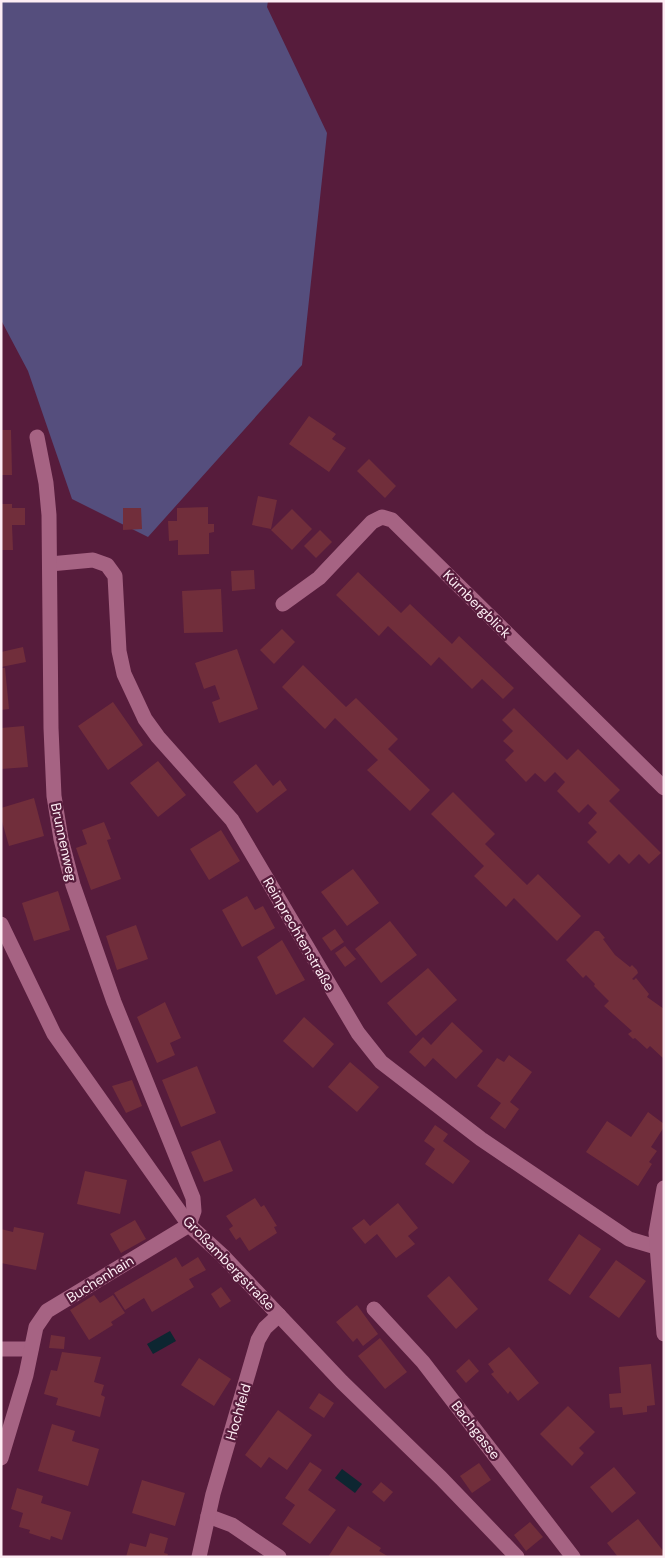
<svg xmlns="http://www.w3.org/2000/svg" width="665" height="1558" viewBox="0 0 665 1558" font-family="'DM Sans',sans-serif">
  <rect width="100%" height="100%" fill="#571c3c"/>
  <path fill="#554e7d" d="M1 1H268L267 7 327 133 302 365 148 537 72 499 28 371 1 320Z"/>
  <g fill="#0d2631">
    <path d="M170 1331 176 1341 153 1354 147 1344Z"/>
    <path d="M342 1469 362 1484 355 1493 335 1478Z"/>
  </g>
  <g fill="#712e3b">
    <path d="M309 416 336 434 332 439 346 448 329 472 289 444Z"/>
    <path d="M1 430H11L12 475H1Z"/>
    <path d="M369 459 396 486 385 498 357 471Z"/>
    <path d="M258 496 277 500 271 529 252 525Z"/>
    <path d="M1 504H12V508H25V525H12L13 550H1Z"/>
    <path d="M208 507V524H214V532L209 533V554L178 555V540L169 541 168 521H177V508Z"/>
    <path d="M123 508H141L142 529 123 530Z"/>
    <path d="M292 509 312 529 292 550 271 530Z"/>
    <path d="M320 530 332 542 316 558 304 546Z"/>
    <path d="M254 570 255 589 232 591 231 571Z"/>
    <path d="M358 572 401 613 410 604 452 644 459 636 514 688 503 699 482 679 472 689 439 657 431 666 388 626 379 636 336 595Z"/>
    <path d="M221 589 223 632 184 633 182 591Z"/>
    <path d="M282 629 295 642 274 664 260 650Z"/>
    <path d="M23 647 26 662 1 667V652Z"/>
    <path d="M237 649 258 709 219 723 212 702 220 699 215 685 204 689 195 663Z"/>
    <path d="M303 665 346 707 356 698 398 739 388 749 430 790 410 811 367 770 378 760 335 718 325 729 282 687Z"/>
    <path d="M1 668H5L9 709 1 710Z"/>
    <path d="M113 702 143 745 108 770 78 726Z"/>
    <path d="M514 708 567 760 578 749 620 790 609 801 661 853 649 864 639 854 629 864 619 854 609 864 587 842 597 832 588 823 597 813 588 804 579 813 557 791 565 782 555 772 545 782 535 773 526 782 505 760 514 751 503 741 513 731 502 720Z"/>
    <path d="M24 726 28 767 1 769V728Z"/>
    <path d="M158 761 186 795 158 817 130 783Z"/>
    <path d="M256 764 273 786 280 780 287 790 257 813 233 782Z"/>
    <path d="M453 792 495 834 485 844 527 885 538 874 581 916 557 941 514 898 506 907 474 876 484 866 431 814Z"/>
    <path d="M34 798 44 836 9 846 1 818V808Z"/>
    <path d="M104 822 111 839 107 840 121 879 91 890 76 848 87 844 82 830Z"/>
    <path d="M221 830 240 861 209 880 190 849Z"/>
    <path d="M353 869 379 903 347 926 321 892Z"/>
    <path d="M58 891 70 930 34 941 22 903Z"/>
    <path d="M247 896 255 910 263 906 275 928 242 947 222 910Z"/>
    <path d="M390 921 417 955 381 983 355 949Z"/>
    <path d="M136 925 148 959 117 970 106 936Z"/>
    <path d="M335 929 344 942 331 951 322 938Z"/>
    <path d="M595 931H599L605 938 603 939 615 955 630 967 632 965 637 970 638 973 632 979 634 980 636 978 649 994 647 997 664 1009V1059L650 1046 647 1049 635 1038 633 1039 628 1034 632 1031 604 1006 609 1001 594 986 595 984 586 975 583 978 566 960Z"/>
    <path d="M282 940 305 980 276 995 257 957Z"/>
    <path d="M345 946 356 959 345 967 335 953Z"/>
    <path d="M428 968 457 1000 416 1036 387 1003Z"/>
    <path d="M165 1002 181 1038 170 1043 175 1055 157 1063 137 1017Z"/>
    <path d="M304 1017 334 1044 313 1068 283 1041Z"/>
    <path d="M452 1022 483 1051 456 1079 433 1058 425 1067 409 1052 423 1037 431 1045Z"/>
    <path d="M509 1055 532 1072 510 1102 519 1109 505 1129 490 1118 501 1103 477 1086 497 1058 504 1062Z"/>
    <path d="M350 1062 379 1087 357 1112 328 1087Z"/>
    <path d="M197 1066 216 1113 181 1127 162 1080Z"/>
    <path d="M132 1080 142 1106 126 1113 112 1086Z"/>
    <path d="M648 1112 664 1124V1127L651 1147 657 1151 649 1162 652 1164 638 1186 586 1152 607 1121 631 1137Z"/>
    <path d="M435 1125 448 1134 443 1141 470 1161 453 1184 425 1164 435 1149 424 1141Z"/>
    <path d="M220 1140 233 1171 204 1182 191 1152Z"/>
    <path d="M85 1171 127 1180 120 1214 77 1204Z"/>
    <path d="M255 1198 261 1207 264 1205 277 1226 274 1227 277 1233 249 1251 240 1237 236 1240 229 1229 233 1226 226 1216Z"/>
    <path d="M398 1203 418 1228 408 1236 415 1244 396 1258 377 1234 365 1244 352 1228 364 1219 370 1226Z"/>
    <path d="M135 1220 146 1239 121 1253 110 1234Z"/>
    <path d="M14 1227 44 1233 36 1270 1 1263V1229L13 1232Z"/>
    <path d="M579 1234 601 1249 570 1295 548 1280Z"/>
    <path d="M176 1257 182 1267 198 1257 206 1270 189 1279 194 1287 152 1312 144 1298 125 1310 114 1293Z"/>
    <path d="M616 1260 646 1281 619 1318 589 1297Z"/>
    <path d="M449 1276 478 1309 456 1329 427 1296Z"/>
    <path d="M221 1287 231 1301 220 1308 211 1294Z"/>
    <path d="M94 1295 100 1303 113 1295 125 1313 111 1322 113 1325 89 1340 70 1310Z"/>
    <path d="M357 1305 378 1334 363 1346 357 1338 353 1342 336 1322Z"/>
    <path d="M51 1335 65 1337 64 1349 49 1348Z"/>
    <path d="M380 1338 407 1372 385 1389 358 1356Z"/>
    <path d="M509 1347 539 1383 518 1401 510 1391 508 1394 491 1374 494 1372 488 1364Z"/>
    <path d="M62 1352 101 1357 94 1382 104 1385 101 1395 105 1397 100 1417 56 1405 58 1398 44 1394 51 1370 57 1371Z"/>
    <path d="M199 1358 231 1379 214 1406 181 1385Z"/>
    <path d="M469 1359 479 1371 466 1383 456 1371Z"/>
    <path d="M651 1364 655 1405 647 1406V1412L623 1415 622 1407 610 1408 609 1394 621 1393 619 1367Z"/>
    <path d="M319 1393 334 1403 324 1418 309 1408Z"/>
    <path d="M568 1406 595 1432 579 1448 584 1453 572 1466 540 1434Z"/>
    <path d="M278 1410 312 1435 287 1470 269 1457 261 1468 245 1455Z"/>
    <path d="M52 1424 75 1431 72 1441 99 1449 88 1486 38 1471Z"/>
    <path d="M310 1462 322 1470 308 1490 336 1510 310 1544 282 1524 295 1505 285 1498Z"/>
    <path d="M479 1463 491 1480 472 1493 460 1476Z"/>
    <path d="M614 1467 636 1493 612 1513 590 1487Z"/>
    <path d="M142 1480 185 1493 175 1526 132 1513Z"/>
    <path d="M381 1482 393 1492 384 1502 372 1492Z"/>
    <path d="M17 1488 43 1496 41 1503 71 1512 62 1540 51 1536 50 1540 29 1533 30 1530 19 1527 23 1513 11 1509Z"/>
    <path d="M638 1519 664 1552V1557H618L607 1543Z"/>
    <path d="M530 1522 543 1537 526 1551 514 1535Z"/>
    <path d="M348 1526 381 1548 379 1551 389 1557H328Z"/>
    <path d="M150 1533 168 1538 164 1553 168 1554 167 1557H126L130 1543 146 1547Z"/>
  </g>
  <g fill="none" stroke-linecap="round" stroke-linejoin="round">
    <g stroke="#a66383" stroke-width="15">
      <path d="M50 564 93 560 107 565 115 576 119 651 124 674 145 719 158 737 232 820 358 1033 381 1062 481 1139 629 1239 656 1247"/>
      <path d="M283 604 319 578 372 522 382 517 392 520 664 788"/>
      <path d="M1 924 54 1034 189 1225 222 1255 342 1382 441 1478 517 1557"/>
      <path d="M664 1188 656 1233 664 1334"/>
      <path d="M374 1309 423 1362 573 1557"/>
      <path d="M1 1349H31"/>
      <path d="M1 1458 26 1375 36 1327 47 1311 189 1225 194 1211 193 1198 114 1002 73 885 61 839 54 796 51 728 49 515 46 483 37 437"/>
      <path d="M208 1516 232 1525 279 1557"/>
      <path d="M199 1557 213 1494 258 1340 265 1328 279 1315"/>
    </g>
  </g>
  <g text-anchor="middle" stroke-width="4.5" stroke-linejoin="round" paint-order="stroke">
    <g font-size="14" fill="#fdedf4" stroke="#571c3c">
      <text transform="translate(477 604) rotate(45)" y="5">Kürnbergblick</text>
      <text transform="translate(64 842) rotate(78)" y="5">Brunnenweg</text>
      <text transform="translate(299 934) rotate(60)" y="5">Reinprechtenstraße</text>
      <text transform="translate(229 1263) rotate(46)" y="5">Großambergstraße</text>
      <text transform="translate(100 1279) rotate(-32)" y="5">Buchenhain</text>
      <text transform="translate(238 1412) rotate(-74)" y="5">Hochfeld</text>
      <text transform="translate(476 1430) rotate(52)" y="5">Bachgasse</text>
    </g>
  </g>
  <rect width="665" height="1558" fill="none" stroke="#fdedf4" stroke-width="5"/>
</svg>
